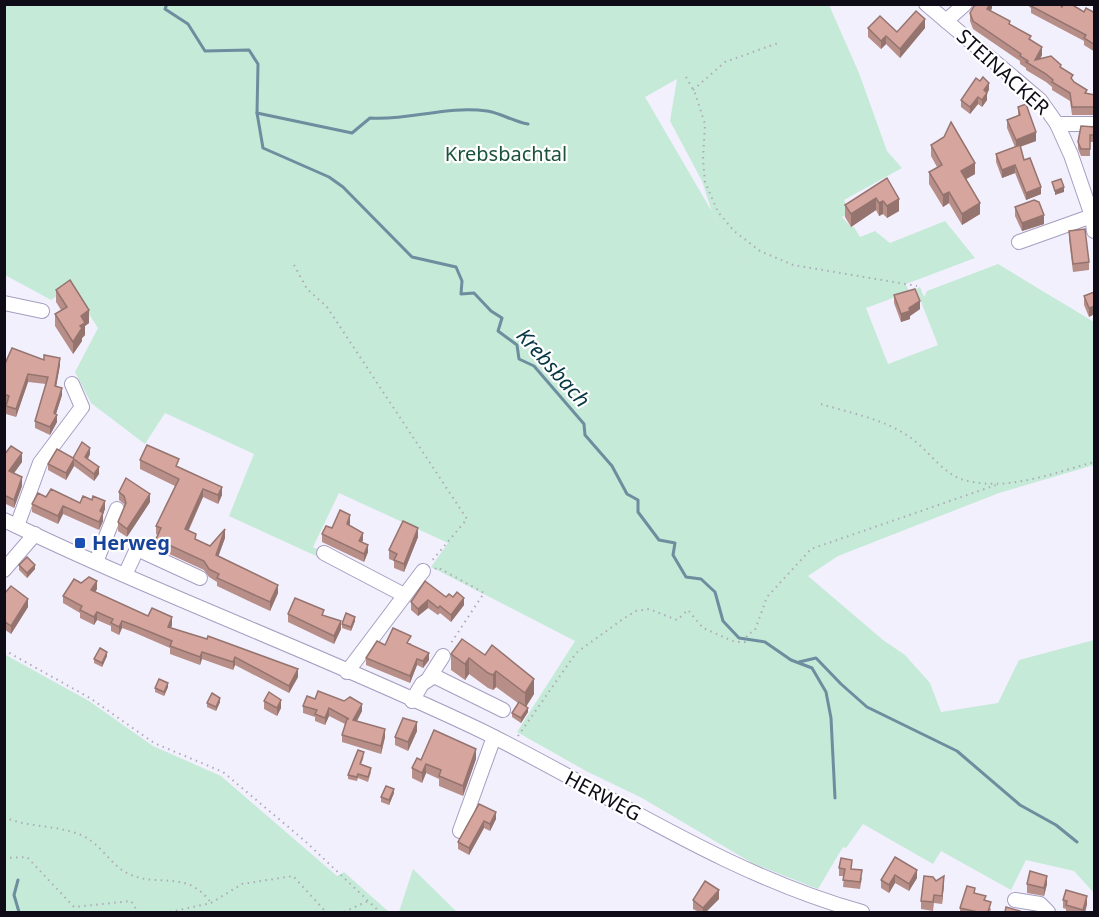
<svg xmlns="http://www.w3.org/2000/svg" width="1099" height="917" viewBox="0 0 1099 917" font-family="'Noto Sans',sans-serif">
  <rect width="100%" height="100%" fill="#f3f0fe"/>
  <g fill="#c5ead7" fill-rule="evenodd">
    <path d="M5 5H829L859 73 887 151 902 168 844 200 850 213 842 217 851 227H854L860 237 875 231 890 243 945 221 975 258 906 284 909 292 866 308 888 364 938 345 916 289 920 287 924 297 927 291 998 264 1094 322V465L999 493 838 556 808 576 883 640 905 655 930 683 941 712 998 703 1019 660 1094 640V893L1074 871 1026 860 1011 890 941 851 933 864 863 824 846 848 843 847 818 889 752 863 642 798 586 771 517 732 575 641 431 567 448 543 339 493 313 547 319 550 316 556 229 516 254 454 165 413 145 444 91 403 75 372 98 328 71 287 51 300 5 275ZM677 79 670 121 702 181 712 212 787 340 645 97Z"/>
    <path d="M4 654 89 701 153 746 221 776 337 876 344 872 389 912H5Z"/>
    <path d="M413 869 457 912H399Z"/>
  </g>
  <g fill="none" stroke-linecap="round" stroke-linejoin="round">
    <g stroke="#6c8e9f" stroke-width="3">
      <path d="M167 4 165 9 188 24 205 51 249 50 258 64 257 113 263 148 329 177 343 187 412 257 456 267 462 281 461 294 474 293 491 311 502 318 498 331 517 345 519 359 534 366 584 424 585 435 612 466 627 494 638 500V512L659 540 675 543 673 555 686 577 701 579 715 592 723 621 739 638 765 642 791 660 812 668 826 692 831 718 835 798"/>
      <path d="M257 113 352 133 370 118C409 121 447 105 487 111 501 113 514 122 528 124"/>
      <path d="M799 662 816 658 841 684 867 707 957 751 1020 805 1056 825 1077 842"/>
      <path d="M18 880 14 895 19 912"/>
    </g>
    <defs>
      <g id="minor">
        <path d="M926 4 1040 100 1057 124 1071 155 1092 216 1094 231"/>
        <path d="M946 21 965 4"/>
        <path d="M1057 124H1094"/>
        <path d="M1019 242 1092 216"/>
        <path d="M4 303 42 311"/>
        <path d="M4 520C161 596 325 656 482 731 608 793 725 874 862 912"/>
        <path d="M17 526 40 463 82 407 72 384"/>
        <path d="M324 553 404 595"/>
        <path d="M96 562 117 509"/>
        <path d="M4 570 35 534"/>
        <path d="M125 575 137 549 200 578"/>
        <path d="M347 672 423 571"/>
        <path d="M429 678 443 656"/>
        <path d="M412 701 422 684 434 676 503 710"/>
        <path d="M460 831 494 737"/>
        <path d="M1015 900 1040 904 1048 912"/>
      </g>
    </defs>
    <use href="#minor" stroke="#a69ec1" stroke-width="16"/>
    <g stroke="#aeabb9" stroke-width="2" stroke-dasharray="1.5 4.5" stroke-linecap="butt">
      <path d="M686 77 695 93 705 124 703 159 705 182 718 212 734 231 760 251 793 265 917 286"/>
      <path d="M693 90 725 62 778 43"/>
      <path d="M294 265 307 289 327 307 467 519 430 563"/>
      <path d="M821 404C850 413 885 419 911 438 928 450 943 474 964 480 1007 492 1053 473 1094 462"/>
      <path d="M435 569 437 567 484 593 449 646"/>
      <path d="M4 650 90 698 154 743 223 772 305 841 380 912"/>
      <path d="M518 736 576 653 623 619 636 611 649 609 677 620 688 610 703 628 735 642H745L747 635 755 630 767 597 811 549 999 484"/>
      <path d="M4 817C31 829 60 824 85 837 102 846 111 865 127 873 158 889 186 868 211 903"/>
      <path d="M4 858 27 857 74 907 131 901 138 912"/>
      <path d="M170 912 211 903 242 884 293 876 326 912"/>
      <path d="M344 912 368 901"/>
    </g>
    <use href="#minor" stroke="#fff" stroke-width="14"/>
  </g>
  <g fill="#b78e88">
    <path d="M992 4V8L991 11 1031 40 1042 55 1040 59 1061 68 1073 81 1087 93 1095 95V115H1072L1070 101 1052 90V87L1046 82 1026 70V68L1020 64V61L973 29 970 21V13Z"/>
    <path d="M1026 4H1059L1062 7 1095 13V52L1084 45V41L1031 13V8Z"/>
    <path d="M868 28 897 32 925 28 900 58 886 44 881 49 868 37Z"/>
    <path d="M989 90 987 93V100L982 107 978 104 970 114 961 107V100Z"/>
    <path d="M1018 107 1036 141 1020 147 1024 160 1041 194 1026 200 1015 173 1002 178 996 162V154L1015 147 1007 128V120L1018 115Z"/>
    <path d="M1095 127V142H1090V156H1081L1078 149V142Z"/>
    <path d="M931 145 975 174 966 179 980 214 962 225 949 203 943 207 929 184V172L937 167 931 156Z"/>
    <path d="M887 178 899 211 887 218 883 214 879 216 876 210 851 227 845 217V205Z"/>
    <path d="M1015 207 1044 224 1022 231 1015 216Z"/>
    <path d="M1069 231 1089 262V270L1073 272 1069 239Z"/>
    <path d="M56 290 89 323 85 326V335L82 338V341L73 354 55 326V314L61 310 56 302Z"/>
    <path d="M1094 292 1089 317 1084 305V296Z"/>
    <path d="M894 295 920 309 910 316V319L901 322 894 303Z"/>
    <path d="M60 365 56 386 62 395 56 414 57 422 50 435 35 428V421L46 384 28 382 16 417 6 414V406L7 403 4 402V366Z"/>
    <path d="M90 454 88 459 99 474 94 481 74 466 66 480 48 470V464Z"/>
    <path d="M4 455 22 462 14 473 22 486 14 508 4 503Z"/>
    <path d="M140 460 179 468 222 495 218 504 203 497 189 530 196 540 210 546 225 538 218 556 278 593 270 611 217 586V582L209 577 204 570 156 548V539L158 535 156 534V526L175 486 140 469Z"/>
    <path d="M119 492 150 502 127 537 118 531V522L125 506 124 504 119 500Z"/>
    <path d="M46 497 80 503 105 509 103 514V521L99 530 63 514 58 524 32 512V504Z"/>
    <path d="M350 523 349 526 363 540 362 542 368 552 364 562 322 542V534L332 528Z"/>
    <path d="M418 537 404 572 394 568V561L389 559V550Z"/>
    <path d="M19 565 35 569 27 578 19 570Z"/>
    <path d="M81 583 97 589 95 592 148 616 172 625 171 628 298 677 289 693 235 665 233 670 202 659 200 665 170 654V648L133 632 122 628 119 635 111 631V626L97 620 94 625 80 618V613L63 603V596Z"/>
    <path d="M4 594 28 607 11 634 4 629Z"/>
    <path d="M446 597 464 605 451 622 440 613 438 615 428 608 418 616 411 610V602Z"/>
    <path d="M288 614 324 616 341 629 334 644 288 622Z"/>
    <path d="M355 621 351 631 342 628V624Z"/>
    <path d="M462 639 534 694 526 707 528 712 521 723 512 717V713L518 703 496 687 493 690 488 688 469 674 465 680 451 670V654Z"/>
    <path d="M411 643 410 645 429 660 423 668 417 665 410 683 366 665V658L385 645Z"/>
    <path d="M107 656 102 667 94 663V659Z"/>
    <path d="M168 687 164 696 155 692V688Z"/>
    <path d="M264 701 281 708 277 716 264 709Z"/>
    <path d="M220 702 216 711 207 707V703Z"/>
    <path d="M303 706 362 711 357 721 385 737 381 754 342 742V735L345 724 329 716 325 725 315 721V717L303 713Z"/>
    <path d="M417 731 408 751 395 745V737Z"/>
    <path d="M364 756 361 765 371 772 368 782 358 778 357 781 348 779V775Z"/>
    <path d="M476 759 463 796 439 786V779L426 773 422 783 412 778V768L421 760Z"/>
    <path d="M394 793 389 805 381 802V797Z"/>
    <path d="M479 804 496 819 490 831 484 828 469 855 458 849V842Z"/>
    <path d="M895 857 917 878 909 891 895 883 889 893 881 888V880Z"/>
    <path d="M839 868 852 869 862 878 860 889 843 887 844 876H839Z"/>
    <path d="M936 881 944 884 942 904 934 903 933 911 921 909V901Z"/>
    <path d="M1027 884H1047L1044 896 1027 893Z"/>
    <path d="M975 893 991 909 990 912H960V908Z"/>
    <path d="M719 899 706 912H699L693 909V900Z"/>
    <path d="M1063 900 1087 904 1085 912H1066V909L1063 908Z"/>
  </g>
  <g fill="#95746f">
    <path d="M990 4H992V8L987 17V9Z"/>
    <path d="M925 19V28L900 58V49Z"/>
    <path d="M886 36V44L881 49V41Z"/>
    <path d="M1042 47V55L1035 68V60Z"/>
    <path d="M989 83V90L984 97V90Z"/>
    <path d="M987 93V100L982 107V100Z"/>
    <path d="M978 97V104L970 114V107Z"/>
    <path d="M1036 132V141L1016 148V140Z"/>
    <path d="M975 163V174L961 182V171Z"/>
    <path d="M1015 165V173L1002 178V170Z"/>
    <path d="M1041 187V194L1026 200V193Z"/>
    <path d="M1064 187V192L1055 195V191Z"/>
    <path d="M949 192V203L943 207V195Z"/>
    <path d="M876 198V210L851 227V214Z"/>
    <path d="M899 199V211L887 218V206Z"/>
    <path d="M883 201V214L879 216V203Z"/>
    <path d="M980 203V214L962 225V214Z"/>
    <path d="M1044 215V224L1022 231V223Z"/>
    <path d="M920 301V309L910 316V319L901 322V314Z"/>
    <path d="M1095 306V314L1089 317V308Z"/>
    <path d="M89 310V323L85 326V335L82 338V341L73 354V342L81 316Z"/>
    <path d="M60 358V365L55 393V386Z"/>
    <path d="M28 374V382L16 417V409Z"/>
    <path d="M62 388V395L55 417 57 415V422L50 435V427Z"/>
    <path d="M90 448V454L85 464V457Z"/>
    <path d="M22 453V462L9 480V471Z"/>
    <path d="M74 459V466L66 480V473Z"/>
    <path d="M99 467V474L94 481V474Z"/>
    <path d="M22 477V486L14 508V500Z"/>
    <path d="M222 487V495L218 504V495Z"/>
    <path d="M203 489V497L185 537V529Z"/>
    <path d="M150 494V502L127 537V529Z"/>
    <path d="M105 501V509L103 514V521L99 530 100 511Z"/>
    <path d="M63 506V514L58 524V516Z"/>
    <path d="M350 515V523L347 532V524Z"/>
    <path d="M418 528V537L404 572V564Z"/>
    <path d="M225 529V538L216 563V555Z"/>
    <path d="M363 533V540L359 548V541Z"/>
    <path d="M368 545V552L364 562V554Z"/>
    <path d="M35 565V569L27 578V573Z"/>
    <path d="M97 581V589L91 598V590Z"/>
    <path d="M278 585V593L270 611V602Z"/>
    <path d="M464 598V605L451 622V615Z"/>
    <path d="M28 599V607L11 634V626Z"/>
    <path d="M428 600V608L418 616V609Z"/>
    <path d="M97 612V620L94 625V617Z"/>
    <path d="M172 617V625L168 634V627Z"/>
    <path d="M355 617V621L351 631V627Z"/>
    <path d="M122 621V628L119 635V627Z"/>
    <path d="M341 621V629L334 644V636Z"/>
    <path d="M107 652V656L102 667V663Z"/>
    <path d="M202 652V659L200 665V657Z"/>
    <path d="M429 653V660L423 668V661Z"/>
    <path d="M235 657V665L233 670V662Z"/>
    <path d="M469 658V674L465 680V664Z"/>
    <path d="M417 659V665L410 683V676Z"/>
    <path d="M298 669V677L289 693V686Z"/>
    <path d="M496 671V687L493 690V675Z"/>
    <path d="M534 679V694L525 708V693Z"/>
    <path d="M168 683V687L164 696V692Z"/>
    <path d="M220 698V702L216 711V707Z"/>
    <path d="M281 700V708L277 716V708Z"/>
    <path d="M362 704V711L353 728V720Z"/>
    <path d="M329 708V716L325 725V718Z"/>
    <path d="M528 708V712L521 723V718Z"/>
    <path d="M417 722V731L408 751V742Z"/>
    <path d="M385 729V737L381 754V746Z"/>
    <path d="M476 749V759L463 796V786Z"/>
    <path d="M426 764V773L422 783V773Z"/>
    <path d="M394 789V793L389 805V800Z"/>
    <path d="M496 812V819L490 831V824Z"/>
    <path d="M484 821V828L469 855V848Z"/>
    <path d="M917 870V878L909 891V884Z"/>
    <path d="M895 875V883L889 893V885Z"/>
    <path d="M944 876V884L942 904V896Z"/>
    <path d="M1047 876V884L1044 896V888Z"/>
    <path d="M719 890V899L706 912H703V908Z"/>
    <path d="M1087 896V904L1085 912H1083Z"/>
  </g>
  <g fill="#d5a59e" stroke="#95746f" stroke-width="1.5">
    <path d="M978 4H990L987 9 1010 21 1009 24 1031 36 1029 39 1042 47 1035 60 1051 56 1061 65 1060 67 1073 75 1071 78 1074 82 1087 90 1085 93 1095 95V107H1072L1070 93 1052 82 1053 80 1046 74 1026 62 1028 61 1020 56 1021 54 973 21 970 13 974 6Z"/>
    <path d="M1032 4H1059L1062 7 1063 4H1071L1084 12 1086 8 1095 13 1094 17H1095V45L1084 38 1086 35 1031 6Z"/>
    <path d="M916 11 925 19 900 49 886 36 881 41 868 28 880 16 897 32Z"/>
    <path d="M983 77 989 83 984 90 987 93 982 100 978 97 970 107 961 100 976 78 980 81Z"/>
    <path d="M1026 104 1036 132 1016 140 1007 120 1020 115 1018 107Z"/>
    <path d="M951 122 975 163 961 171 980 203 962 214 949 192 943 195 929 172 942 165 931 145 944 137Z"/>
    <path d="M1081 126 1095 127V135H1090V149H1081L1078 142Z"/>
    <path d="M1020 145 1024 160 1030 158 1041 187 1026 193 1015 165 1002 170 996 154Z"/>
    <path d="M887 178 899 199 887 206 883 201 879 203 876 198 851 214 845 205Z"/>
    <path d="M1061 179 1064 187 1055 191 1052 182Z"/>
    <path d="M1034 200 1039 202 1044 215 1022 223 1015 207Z"/>
    <path d="M1085 229 1089 262 1073 264 1069 231Z"/>
    <path d="M70 280 89 310 81 316 85 323 80 326 82 328 73 342 55 314 67 307 56 290Z"/>
    <path d="M915 289 920 301 909 308 910 311 901 314 894 295Z"/>
    <path d="M1094 292 1095 306 1089 308 1084 296Z"/>
    <path d="M12 348 44 360V355L60 358 55 386 62 388 54 413 57 415 50 427 35 421 48 377 28 374 16 409 6 406 9 396 4 394V366Z"/>
    <path d="M82 442 90 448 85 457 99 467 94 474 74 459 66 473 48 464 57 449 73 458Z"/>
    <path d="M147 445 179 459 176 466 222 487 218 495 203 489 185 529 196 534 195 539 210 546 225 529 216 555 278 585 270 602 217 578 219 574 209 569 204 561 156 539 161 528 156 526 179 479 140 460Z"/>
    <path d="M11 446 22 453 9 471 22 477 14 500 4 495V455Z"/>
    <path d="M126 478 150 494 127 529 118 522 126 503 124 496 119 492Z"/>
    <path d="M51 489 80 503 83 496 92 500 93 496 105 501 100 511 103 513 99 522 63 506 58 516 32 504 38 493 46 497Z"/>
    <path d="M340 510 350 515 347 524 363 533 359 541 368 545 364 554 322 534 326 526 332 528Z"/>
    <path d="M403 521 418 528 404 564 394 560 397 554 389 550Z"/>
    <path d="M27 557 35 565 27 573 19 565Z"/>
    <path d="M89 577 97 581 91 590 148 616 152 608 172 617 168 627 207 639 208 636 298 669 289 686 235 657 233 662 202 652 200 657 170 646 172 641 133 625 122 621 119 627 111 623 113 619 97 612 94 617 80 610 82 606 63 596 74 579 81 583Z"/>
    <path d="M425 581 446 597 449 594 453 597 457 592 464 598 451 615 440 606 438 608 428 600 418 609 411 602Z"/>
    <path d="M11 586 28 599 11 626 4 621V594Z"/>
    <path d="M295 598 324 610 322 615 341 621 334 636 288 614Z"/>
    <path d="M346 613 355 617 351 627 342 624Z"/>
    <path d="M393 628 411 636 407 643 429 653 423 661 417 659 410 676 366 658 377 641 385 645Z"/>
    <path d="M462 639 485 655 492 645 534 679 525 693 496 671 493 675 488 673 469 658 465 664 451 654Z"/>
    <path d="M100 648 107 652 102 663 94 659Z"/>
    <path d="M159 679 168 683 164 692 155 688Z"/>
    <path d="M318 691 344 701 350 697 362 704 353 720 385 729 381 746 342 735 347 719H349L329 708 325 718 315 714 317 710 303 706 307 696 315 699Z"/>
    <path d="M269 692 281 700 277 708 264 701Z"/>
    <path d="M212 693 220 698 216 707 207 703Z"/>
    <path d="M519 702 528 708 521 718 512 713Z"/>
    <path d="M403 718 417 722 408 742 395 737Z"/>
    <path d="M434 730 476 749 463 786 439 776 441 770 426 764 422 773 412 768 417 758 421 760Z"/>
    <path d="M358 750 364 752 360 764 371 768 368 777 358 774 357 777 348 775Z"/>
    <path d="M386 786 394 789 389 800 381 797Z"/>
    <path d="M479 804 496 812 490 824 484 821 469 848 458 842Z"/>
    <path d="M895 857 917 870 909 884 895 875 889 885 881 880Z"/>
    <path d="M841 858 852 860 851 869 862 870 860 882 843 880 845 869 839 868Z"/>
    <path d="M1030 871 1047 876 1044 888 1027 884Z"/>
    <path d="M924 876 933 877 936 881 944 876 942 896 934 895 933 902 921 901Z"/>
    <path d="M705 881 719 890 703 908 693 900Z"/>
    <path d="M967 886 975 888 974 893 986 896 984 900 991 902 988 912H978L960 908Z"/>
    <path d="M1066 890 1087 896 1083 910 1066 905 1067 901 1063 900Z"/>
    <path d="M1006 907 1020 911 1019 912H1005Z"/>
  </g>
  <rect fill="#1a4fb4" stroke="#fff" stroke-width="2" x="74" y="537" width="12" height="12" rx="3"/>
  <g text-anchor="middle" stroke-width="4.5" stroke-linejoin="round" paint-order="stroke">
    <g font-size="20" fill="#0f0c18" stroke="#fff">
      <text transform="translate(1003 72) rotate(42)" y="7">STEINACKER</text>
      <text transform="translate(603 796) rotate(28)" y="7">HERWEG</text>
    </g>
    <g font-size="20" fill="#1a523b" stroke="#fff">
      <text x="506" y="161">Krebsbachtal</text>
    </g>
    <g font-size="20" font-weight="bold" fill="#164399" stroke="#fff" text-anchor="start">
      <text x="92" y="550">Herweg</text>
    </g>
    <g font-size="21" font-style="italic" fill="#083744" stroke="#fff">
      <text transform="translate(553 368) rotate(48)" y="7">Krebsbach</text>
    </g>
  </g>
  <rect width="1099" height="917" fill="none" stroke="#0f0c18" stroke-width="12"/>
</svg>
